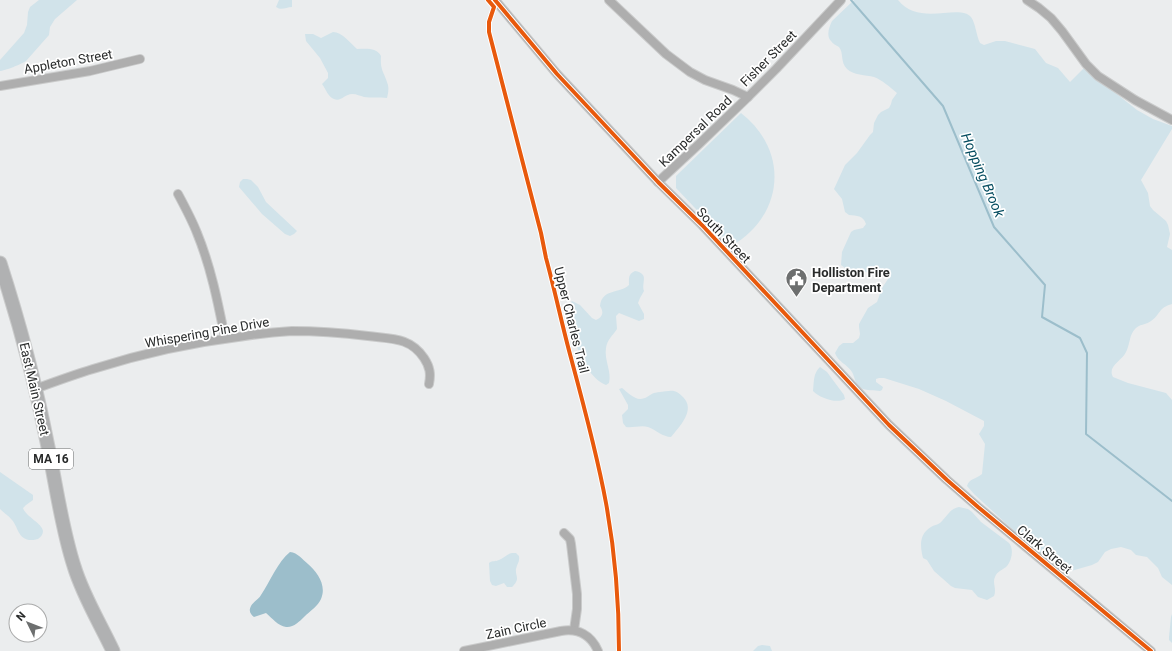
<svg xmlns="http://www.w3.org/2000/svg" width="1172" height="651" viewBox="0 0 1172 651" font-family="Roboto,sans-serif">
  <rect width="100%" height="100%" fill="#ebedee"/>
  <g fill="#d1e3ea">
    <path d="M39 0H77L55 19 50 27 49 35 26 61C22 64 4 71 0 71V60L24 33 27 25 28 12 30 7Z"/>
    <path d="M279 0H292V7C286 7 282 11 276 7Z"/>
    <path d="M854 0H898C919 27 959 3 971 17 976 24 976 35 980 43L984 45 996 41H1005L1035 49 1046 63 1058 68 1070 82 1084 68 1137 110 1153 119 1172 126V129L1141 180 1148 193 1150 206 1153 210 1166 221 1168 225 1170 234 1167 247 1172 250V304C1158 308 1161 314 1151 321 1146 325 1139 324 1135 329 1129 335 1130 345 1126 352 1122 361 1107 366 1113 377L1128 383 1166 393 1172 400V585L1162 577 1158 568 1147 557 1136 555 1131 550 1121 547 1111 549 1105 552 1098 562 1092 565 1071 571 1061 572 1058 570 1051 562 1010 527 974 494 967 486C969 478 977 479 982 474L985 444 979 434 984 426V421L946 401 919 389 884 378H879L876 379V382L883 387 882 390 880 391C875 390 866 391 861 388 855 385 855 377 852 372 847 364 838 362 835 353L839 346 843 343H853L859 338 860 334 859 327V324L868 308 877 302 882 288 888 279 871 273 845 268 841 265 842 252 851 232 854 230 863 228 866 224C863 215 857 216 849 215L845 212 842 199 834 189 845 165 857 153 870 135 873 132 874 123 878 115 881 112 889 108 891 104 892 100 897 93C890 87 882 80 874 77 866 75 853 75 847 69 840 62 844 53 839 47 836 45 833 44 831 41 826 36 829 27 832 21Z"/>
    <path d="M333 32C342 32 350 43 357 49 366 49 376 47 381 56 380 71 384 71 388 85 389 89 388 94 387 98 380 97 371 98 364 97 360 96 357 94 352 94 345 94 341 102 334 99 328 97 326 89 322 84L328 78V73L320 58 306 41 305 34H313L321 38Z"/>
    <path d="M741 113C790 151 784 216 731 246L676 188V176Z"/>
    <path d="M243 179H247L251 180 258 187 266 202 297 231 294 234 290 236 285 234 262 214 239 187 240 182Z"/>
    <path d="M635 271C650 274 641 282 644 291L640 298 638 303 644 314V319L639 321 619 313 616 316 617 329C613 335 607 340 606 348 604 360 612 372 609 383L606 385C592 380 579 357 576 343 574 335 574 327 574 319 573 313 571 308 570 303L572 301 580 305 592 318 596 320C603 317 604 312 600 306 602 288 620 294 629 285 629 278 628 274 635 271Z"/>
    <path d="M820 367 827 372 844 395 845 399C836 404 820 398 813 391 814 383 813 373 820 367Z"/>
    <path d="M622 388C627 392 634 399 640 399 646 399 649 395 654 393 659 392 665 391 669 391 675 390 679 393 683 397 696 410 680 426 671 437 663 437 656 430 648 427 641 425 633 428 626 427L623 423 622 415 628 409V405L619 389Z"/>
    <path d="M0 472 33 495V500L26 505 23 508C26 517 42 523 43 531 43 534 41 537 38 539 35 540 32 540 29 540 18 538 18 527 12 520 8 515 4 513 0 509Z"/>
    <path d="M959 507 968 509 972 512 981 522 1009 543C1014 549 1012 560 1007 566 1003 570 997 571 995 577 992 583 997 589 994 596L987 600 978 597 972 590 955 588 951 586 934 571 927 560 923 558C920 546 919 534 931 527 934 525 937 525 940 523 947 517 949 509 959 507Z"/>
    <path d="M512 553H516L519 556C520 562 517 564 516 569 515 577 521 578 512 587H507L504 583 496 586 492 585 490 581 489 563C493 560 495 562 499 560 504 558 507 554 512 553Z"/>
    <path d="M1172 614V643L1169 640V637L1171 617Z"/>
    <path d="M762 645 770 646 772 651H753L758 646Z"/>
  </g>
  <path fill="#9cbecb" d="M290 552C298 553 302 559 308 564 317 572 327 585 321 599 318 606 310 611 304 617 300 621 293 628 286 627 278 626 272 618 266 613L254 617C251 615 248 611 251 606 253 602 259 599 261 595 270 582 278 561 290 552Z"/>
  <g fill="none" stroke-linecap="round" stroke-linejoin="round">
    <path stroke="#9cbecb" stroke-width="2" d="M851 0 943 106 994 227 1045 285 1042 317 1080 338 1087 353 1086 434 1172 501"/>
    <defs>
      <g id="street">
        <path d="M495 0 557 74 658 182 702 225 889 425 947 480 978 507 1151 651"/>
        <path d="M609 0 666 54 690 72 705 80 733 90 748 97 776 69 841 0"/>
        <path d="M1027 0 1039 8 1051 18 1062 31 1086 64 1098 76 1135 100 1172 120"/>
        <path d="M0 86 90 71 140 59"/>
        <path d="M658 182 698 145 748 97"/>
        <path d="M178 194C185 207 192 220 197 233 211 267 218 303 225 338"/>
        <path d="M35 389C54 382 73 375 93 369 140 354 189 343 238 337 256 334 274 332 292 331 317 331 343 333 368 336 391 339 410 337 424 358 430 367 431 374 429 384"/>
        <path d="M564 533 570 539 571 544 577 594V609L574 630"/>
        <path d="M464 651 561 631C578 628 591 635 598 651"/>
      </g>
      <path id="primary" d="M0 263C19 322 35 381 47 442 56 483 61 526 74 566 83 596 100 623 113 651"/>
    </defs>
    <use href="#street" stroke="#c9caca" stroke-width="10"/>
    <use href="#primary" stroke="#c9caca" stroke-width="15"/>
    <use href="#street" stroke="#aeaeae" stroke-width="8"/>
    <use href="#primary" stroke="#b0b1b2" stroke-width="13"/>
    <defs>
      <g id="cycleway">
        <path d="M488 0 494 7 489 22V32L541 233 546 258C555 291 562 325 571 358 584 406 597 454 606 503 615 552 619 602 619 651"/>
        <path d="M495 0 557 74 658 182 702 225 889 425 947 480 978 507 1151 651"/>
      </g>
    </defs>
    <use href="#cycleway" stroke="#fff" stroke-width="6"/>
    <use href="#cycleway" stroke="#e8590c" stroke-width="4"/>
  </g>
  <defs>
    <symbol id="civic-pin" viewBox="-11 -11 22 30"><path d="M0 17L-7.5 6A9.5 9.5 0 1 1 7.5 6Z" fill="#6d6f6f" stroke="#fff"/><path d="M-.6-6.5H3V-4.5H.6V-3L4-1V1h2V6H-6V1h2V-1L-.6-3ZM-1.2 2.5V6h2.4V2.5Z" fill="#fff"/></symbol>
  </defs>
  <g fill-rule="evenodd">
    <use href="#civic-pin" x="784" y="266" width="25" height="34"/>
  </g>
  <g text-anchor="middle" stroke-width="3.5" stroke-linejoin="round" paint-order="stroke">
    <rect fill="#fff" stroke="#696b6b" stroke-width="1" x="29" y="449" width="44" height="20" rx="3"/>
    <g font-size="12" font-weight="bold" fill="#292b2b">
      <text x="51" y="463">MA 16</text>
    </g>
    <g font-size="13" fill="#292b2b" stroke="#fff">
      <text transform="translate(768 58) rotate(-45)" y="5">Fisher Street</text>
      <text transform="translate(68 61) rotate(-10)" y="5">Appleton Street</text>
      <text transform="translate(695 131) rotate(-44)" y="5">Kampersal Road</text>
      <text transform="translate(724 235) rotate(46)" y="5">South Street</text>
      <text transform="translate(572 320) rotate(76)" y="5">Upper Charles Trail</text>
      <text transform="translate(207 332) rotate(-10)" y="5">Whispering Pine Drive</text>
      <text transform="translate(35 389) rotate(77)" y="5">East Main Street</text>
      <text transform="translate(1045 549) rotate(40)" y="5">Clark Street</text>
      <text transform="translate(516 628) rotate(-12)" y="5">Zain Circle</text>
    </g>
    <g font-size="13" font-weight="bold" fill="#292b2b" stroke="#fff" text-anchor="start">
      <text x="812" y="277">Holliston Fire<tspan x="812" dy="15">Department</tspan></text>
    </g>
    <g font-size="14" font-style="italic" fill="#064d60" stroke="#fff">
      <text transform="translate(983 175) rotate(67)" y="5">Hopping Brook</text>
    </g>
  </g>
  <g transform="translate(28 623) rotate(313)"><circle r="19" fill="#ffffff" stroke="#a9aaaa"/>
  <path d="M0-3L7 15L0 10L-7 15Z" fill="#6d6f6f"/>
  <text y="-6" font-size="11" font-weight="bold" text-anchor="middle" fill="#292b2b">N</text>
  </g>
</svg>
